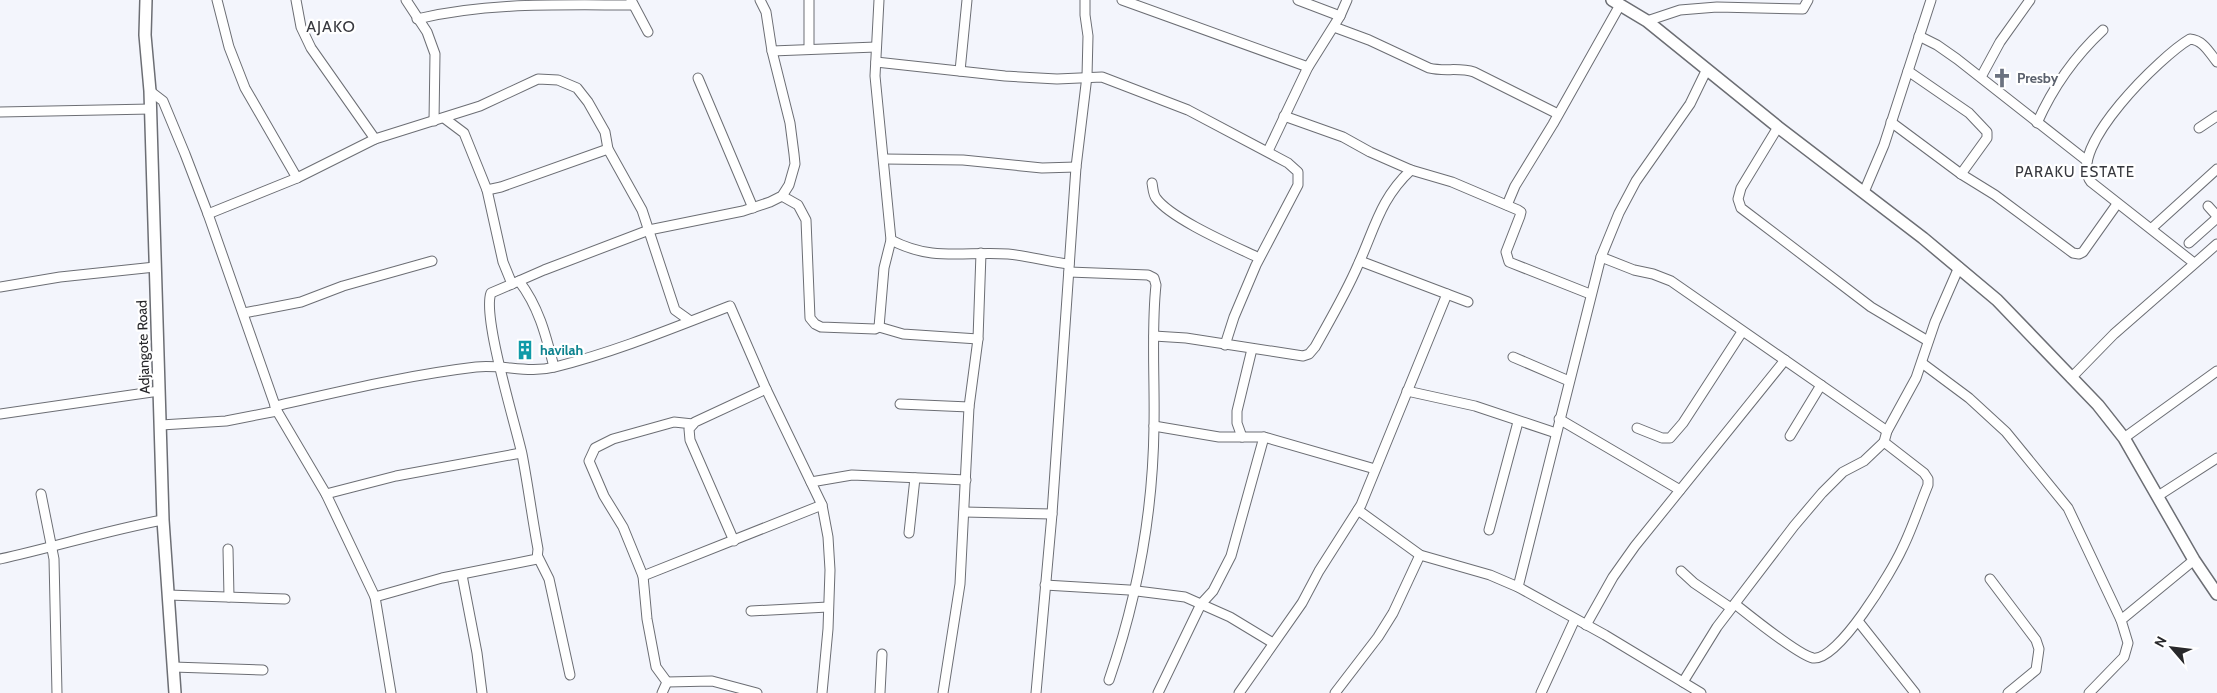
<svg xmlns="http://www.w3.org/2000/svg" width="2217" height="693" viewBox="0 0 2217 693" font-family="Cabin,sans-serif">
  <rect width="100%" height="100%" fill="#f3f5fc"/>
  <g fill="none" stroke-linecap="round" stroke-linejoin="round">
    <defs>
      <g id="street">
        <path d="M217 0 229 47 245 88 297 178"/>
        <path d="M296 0 301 27 311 48 375 139"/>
        <path d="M406 0 427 32 435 54 434 121"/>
        <path d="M631 0 648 32"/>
        <path d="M809 0V49"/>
        <path d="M1122 0 1308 67"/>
        <path d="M1298 0 1340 16"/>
        <path d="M417 19C488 2 561 5 633 5"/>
        <path d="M1647 21 1680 10 1717 7 1803 9 1808 0"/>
        <path d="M1334 27 1369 40 1429 68C1444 72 1459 67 1474 72L1558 114"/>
        <path d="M1919 36 1937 45 1957 59 2087 161"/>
        <path d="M772 51 876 47"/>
        <path d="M876 62 1005 76 1057 79 1102 77 1188 110 1288 163 1298 172V185L1256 265 1234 317 1225 345"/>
        <path d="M960 71 967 0"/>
        <path d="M1908 71 1969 113 1987 132V138L1961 174"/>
        <path d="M1981 77 2000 42 2030 0"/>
        <path d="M698 78 753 208"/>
        <path d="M150 91 163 101 185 154 208 214 277 411 326 494 375 597 391 693"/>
        <path d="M0 112 151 109"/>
        <path d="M1284 116 1343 137 1370 152 1411 170 1452 182 1518 210 1521 212 1520 216 1506 252 1509 262 1590 294"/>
        <path d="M444 118 464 133 487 190 503 262 512 284 544 270 649 230 743 211 770 202 782 196 789 185 795 164 794 154 790 123 772 51 766 12 760 0"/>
        <path d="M1891 122 1961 174 1995 195 2073 253 2079 254 2083 252 2117 204"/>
        <path d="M2037 123C2053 87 2074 57 2103 30"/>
        <path d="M1778 127 1741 188 1738 199 1741 208 1871 307 1928 341"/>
        <path d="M2199 128 2217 116"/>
        <path d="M1268 151 1308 67 1340 16 1347 0"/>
        <path d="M884 159 963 160 1042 168 1076 167"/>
        <path d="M1152 183C1153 188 1153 194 1156 198 1171 219 1234 246 1259 258"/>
        <path d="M487 190 501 187 608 149"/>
        <path d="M1864 192 1884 145 1931 0"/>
        <path d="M782 196 798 205 806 220 810 318 815 324 821 327 875 329 879 327 884 268 891 240 875 76 879 0"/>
        <path d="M1507 205 1515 186 1553 124 1620 5"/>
        <path d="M2208 206 2217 216"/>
        <path d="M208 214 297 178 375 139 480 106 538 79 558 80 577 88 588 102 605 132 608 149 642 210 675 310 689 320"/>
        <path d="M2152 228 2217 169"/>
        <path d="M891 240C933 262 964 251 1008 254 1029 256 1049 262 1069 264"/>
        <path d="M2189 243 2217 218"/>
        <path d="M1601 257 1634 270 1653 274 1671 281 1887 431"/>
        <path d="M1360 261 1468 302"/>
        <path d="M2194 263 2091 182C2065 149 2162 55 2190 39 2203 40 2209 52 2217 62"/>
        <path d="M1069 272 1148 275 1154 278 1156 285C1151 331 1155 379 1154 426 1153 512 1137 599 1109 680"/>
        <path d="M519 281C539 307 546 336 554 367"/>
        <path d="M0 287 60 277 155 267"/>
        <path d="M244 313 301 302 343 286 432 261"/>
        <path d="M879 327 903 334 978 339"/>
        <path d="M1154 336 1186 338 1303 356 1309 354 1315 347C1330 320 1346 293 1358 265 1375 228 1380 199 1411 170"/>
        <path d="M1513 357 1569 381"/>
        <path d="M1922 363 1969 398 2006 432 2068 508 2121 620"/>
        <path d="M2071 378 2114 334 2217 244"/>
        <path d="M1407 391 1475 406 1556 433"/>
        <path d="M900 404 969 407"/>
        <path d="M275 406C342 391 408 375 476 367 503 364 528 374 555 367 615 352 673 328 730 306L766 389 822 505 828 537 830 570 828 629 822 693"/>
        <path d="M0 414 159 391"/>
        <path d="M1559 419 1680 490"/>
        <path d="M161 425 226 421 277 411"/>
        <path d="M1154 426 1219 437H1264L1375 469"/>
        <path d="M1637 428 1662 438H1670L1683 423 1742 332"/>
        <path d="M1790 436 1821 385"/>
        <path d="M1242 437 1237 423V411L1252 349"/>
        <path d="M2124 438 2217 371"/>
        <path d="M811 482 852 475 966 480"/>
        <path d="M41 494 54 559 57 693"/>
        <path d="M326 494 396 476 521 453"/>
        <path d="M2158 496 2217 458"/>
        <path d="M1358 510 1420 555 1490 575 1518 587 1605 635 1701 693"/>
        <path d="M964 512 1052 514"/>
        <path d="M1489 530 1518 422"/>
        <path d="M909 533 915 478"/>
        <path d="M734 541 690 440 689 429 695 422 766 389"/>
        <path d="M228 549 229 597"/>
        <path d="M538 557 549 579 570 675"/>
        <path d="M0 559C55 547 108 530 163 520"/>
        <path d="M1681 571 1694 583 1731 608"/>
        <path d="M462 575 477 653 482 693"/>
        <path d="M643 576 822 505"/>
        <path d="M1990 579 2036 640 2039 649 2036 670 2008 693"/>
        <path d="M1045 585 1129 590 1185 597 1230 617 1273 643"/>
        <path d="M1518 587 1601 257 1619 213 1636 181 1690 104 1707 69"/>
        <path d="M168 595 285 599"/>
        <path d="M375 597 442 578 537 559 538 549C532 517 528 485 522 454 515 423 482 316 491 293L512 284"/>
        <path d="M1735 604C1749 615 1798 655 1813 658 1838 662 1892 571 1902 549 1912 529 1919 507 1928 485V479L1924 473 1884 442"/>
        <path d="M751 611 828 607"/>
        <path d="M1858 621 1915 693"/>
        <path d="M1586 625 1613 577 1635 546 1785 360"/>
        <path d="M173 667 263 670"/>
        <path d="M667 682 712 681 757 693"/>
        <path d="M1683 682 1717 627 1794 526 1822 493 1843 472 1864 461 1884 442 1887 431 1916 378 1935 322 1959 267"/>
        <path d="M662 693 667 682 656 667 647 619 643 576 623 527 604 496 589 461 595 448 613 439 674 422 693 424"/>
        <path d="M880 693 882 654"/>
        <path d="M943 693 960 584 969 407 978 339 981 253"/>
        <path d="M1036 693 1052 514 1076 167 1087 76 1088 36 1085 15V0"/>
        <path d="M1158 693 1201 604 1213 591 1231 556 1264 437"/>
        <path d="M1239 693 1302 603 1319 571 1361 505 1447 294"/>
        <path d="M1335 693 1378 637 1393 613 1420 555"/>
        <path d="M1541 693 1575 619"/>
        <path d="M2089 693 2124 657 2128 643 2121 620 2194 560"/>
      </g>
      <g id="secondary">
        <path d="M146 0 145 35 150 91 163 520 175 693"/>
        <path d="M1612 0 1647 21 1778 127 1923 238 1997 300 2098 405 2124 438 2194 560 2217 594"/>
      </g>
    </defs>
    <use href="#street" stroke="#6c6e74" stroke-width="11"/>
    <use href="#secondary" stroke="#6c6e74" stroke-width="14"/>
    <use href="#street" stroke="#fff" stroke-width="9"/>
    <use href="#secondary" stroke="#fff" stroke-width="11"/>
  </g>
  <defs>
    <symbol id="church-bare" viewBox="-9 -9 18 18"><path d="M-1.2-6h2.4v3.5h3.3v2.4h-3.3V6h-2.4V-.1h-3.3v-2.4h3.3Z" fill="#6b7280" stroke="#fff" stroke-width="2.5" paint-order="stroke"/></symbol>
    <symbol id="building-bare" viewBox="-9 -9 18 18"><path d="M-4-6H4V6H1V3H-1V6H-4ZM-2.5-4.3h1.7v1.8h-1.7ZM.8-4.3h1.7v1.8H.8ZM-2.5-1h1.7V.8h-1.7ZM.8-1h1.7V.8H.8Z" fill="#0f9aa8" stroke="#fff" stroke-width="2.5" paint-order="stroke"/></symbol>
  </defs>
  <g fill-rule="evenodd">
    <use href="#church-bare" x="1988" y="64" width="28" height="28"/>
    <use href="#building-bare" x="511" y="336" width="28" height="28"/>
  </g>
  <g text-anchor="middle" stroke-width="4.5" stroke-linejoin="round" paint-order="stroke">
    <g font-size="14" font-weight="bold" fill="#5b616d" stroke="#fff" text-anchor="start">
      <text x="2017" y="83">Presby</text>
    </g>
    <g font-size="14" fill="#28282b" stroke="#fff">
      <text transform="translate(143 347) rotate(-92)" y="5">Adjangote Road</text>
    </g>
    <g font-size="14" font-weight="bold" fill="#0d838f" stroke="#fff" text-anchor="start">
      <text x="540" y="355">havilah</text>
    </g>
    <g font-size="15" letter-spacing="1" fill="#37383e" stroke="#fff">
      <text x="2075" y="177">PARAKU ESTATE</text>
    </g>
    <g font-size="16" letter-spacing="1" fill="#37383e" stroke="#fff">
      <text x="331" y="32">AJAKO</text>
    </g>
  </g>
  <g transform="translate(2172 648) rotate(298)" stroke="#ffffff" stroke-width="4" paint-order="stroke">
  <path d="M0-4L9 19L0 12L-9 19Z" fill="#28282b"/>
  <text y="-8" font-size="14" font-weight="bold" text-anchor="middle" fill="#28282b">N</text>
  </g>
</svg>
